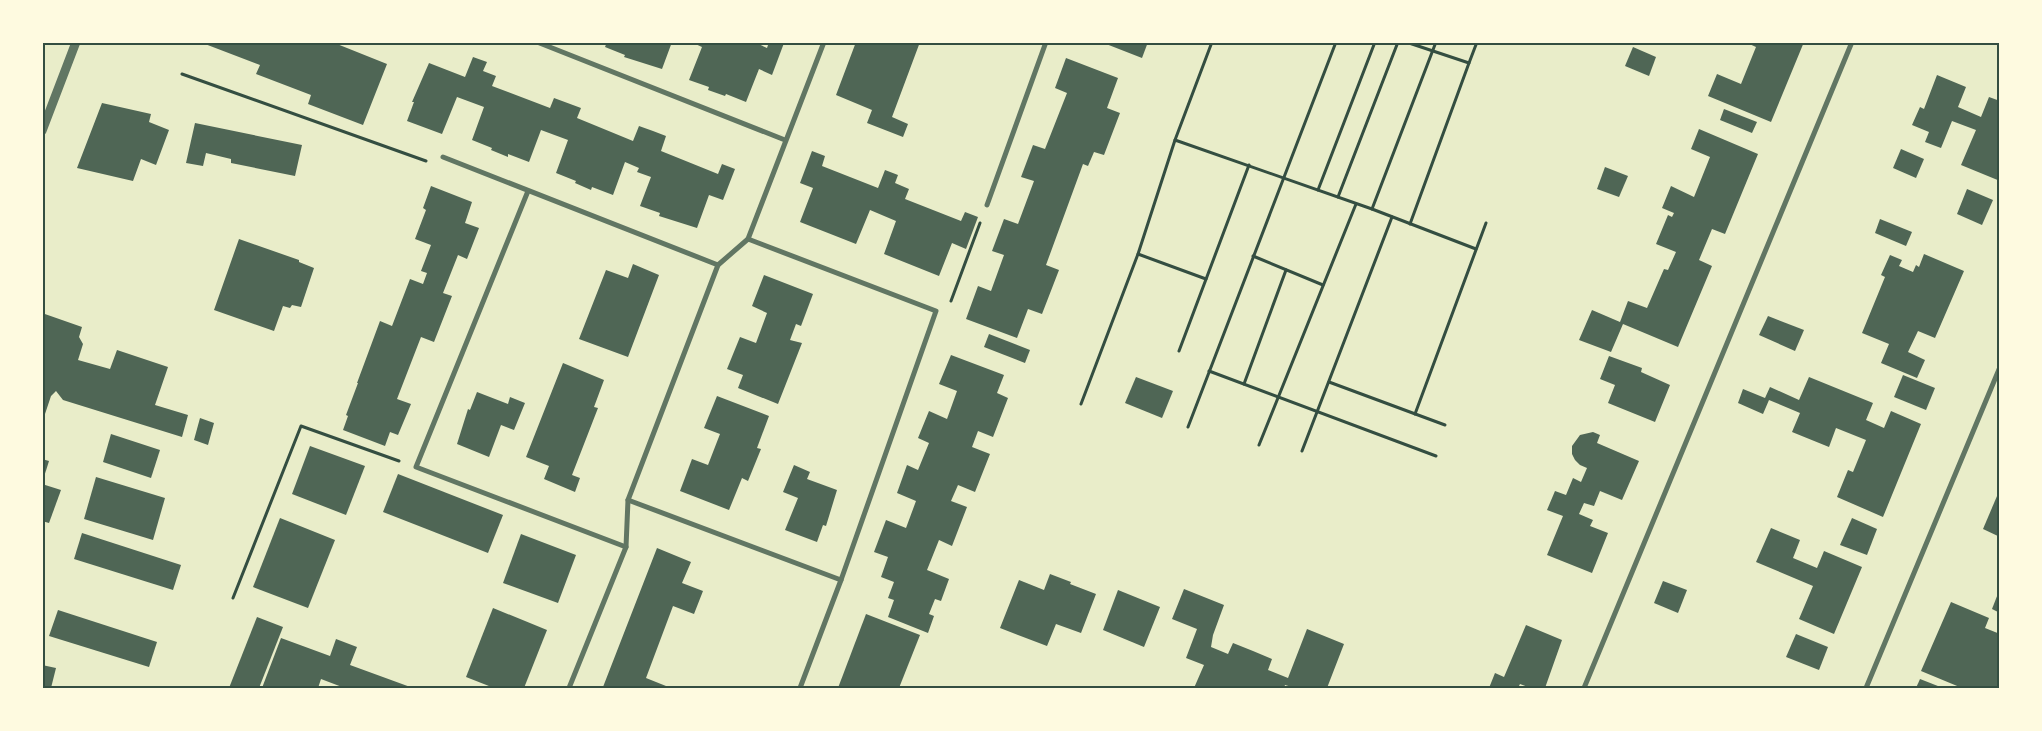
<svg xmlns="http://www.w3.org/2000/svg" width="2042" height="731" viewBox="0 0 2042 731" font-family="'DejaVu Sans',sans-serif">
  <rect width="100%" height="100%" fill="#e9edc9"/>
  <g fill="#4f6655">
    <path d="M206 42H332L387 64 363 125 308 104 311 95 256 74 260 65 205 44Z"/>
    <path d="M607 42H672L662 69 624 57 625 55 605 47Z"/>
    <path d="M691 42H754L767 48 769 42 784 43 772 75 759 69 746 102 726 94 725 96 708 90 709 87 689 80 702 47Z"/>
    <path d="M856 42H920L892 117 908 124 903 137 867 123 872 110 836 95Z"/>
    <path d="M1101 42H1148L1142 58Z"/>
    <path d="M1745 42H1804L1771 122 1708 96 1717 74 1741 84 1756 47Z"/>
    <path d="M1633 47 1656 57 1649 76 1625 66Z"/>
    <path d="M473 57 487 62 483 71 496 76 492 86 550 108 554 98 581 108 577 118 633 141 639 126 653 131 666 136 661 151 718 174 722 164 735 169 723 200 709 195 697 228 659 216 660 213 640 206 651 177 637 172 639 168 625 162 613 195 592 187 591 190 575 183 576 181 556 173 568 140 541 130 529 162 508 154V157L491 150 492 148 472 140 484 107 457 97 442 134 407 121 414 102H412L429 63 465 77Z"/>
    <path d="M1066 58 1118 78 1107 108 1120 113 1104 155 1094 152 1088 166 1083 164 1046 265 1059 270 1042 314 1028 309 1017 338 966 319 978 286 991 291 1004 255 992 251 1004 219 1018 224 1034 181 1021 177 1033 145 1045 149 1067 93 1055 88Z"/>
    <path d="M1937 75 1966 87 1958 107 1981 117 1989 97 2000 101V181L1961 165 1976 130 1952 121 1941 148 1925 142 1929 132 1912 125 1920 107 1924 109Z"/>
    <path d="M102 103 151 114 149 122 169 130 156 165 141 159 133 181 77 168Z"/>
    <path d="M1724 109 1757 122 1752 133 1720 120Z"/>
    <path d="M195 123 302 145 295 176 231 163V159L206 153 203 166 186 163Z"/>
    <path d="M1699 129 1758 154 1725 234 1712 229 1699 260 1712 266 1678 347 1623 324 1611 352 1579 340 1592 310 1620 322 1628 301 1647 308 1664 269 1668 270 1676 252 1656 244 1668 215 1672 217 1674 213 1662 208 1671 186 1694 197 1710 157 1691 149Z"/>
    <path d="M1901 149 1924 159 1916 178 1893 168Z"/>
    <path d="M812 151 825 156 822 166 878 188 885 170 898 175 895 183 909 189 905 199 961 221 965 212 978 217 966 249 952 243 939 276 884 254 896 221 870 210 856 244 800 222 813 188 800 183Z"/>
    <path d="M1605 167 1628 176 1619 197 1597 189Z"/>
    <path d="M431 186 472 202 465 223 479 228 467 259 458 255 443 293 452 296 434 342 421 337 397 399 411 404 398 435 390 432 385 446 343 430 348 416 346 415 358 383H357L380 321 392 326 410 279 423 284 427 273 421 271 431 245 415 239 426 210 423 208Z"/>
    <path d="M1967 189 1993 200 1982 225 1957 214Z"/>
    <path d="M1880 219 1912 232 1906 246 1875 233Z"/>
    <path d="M239 239 299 260V262L314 268 301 307 292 305 290 308 283 306 274 331 214 310Z"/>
    <path d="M1924 254 1964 271 1935 338 1918 331 1908 352 1925 360 1917 378 1881 363 1889 344 1862 333 1885 277 1881 275 1890 255 1902 260 1899 266 1913 272 1916 265 1919 267Z"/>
    <path d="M633 264 659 275 628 357 579 339 606 270 628 278Z"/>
    <path d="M764 275 813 294 801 326 796 324 790 340 802 343 778 404 738 388 743 375 727 369 740 337 756 343 767 313 752 306Z"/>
    <path d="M42 313 82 327 79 337 83 344 78 360 110 369 117 350 168 367 155 405 188 415 182 437 63 400 56 391 51 396 42 423Z"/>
    <path d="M1768 316 1804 330 1795 351 1759 335Z"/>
    <path d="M989 334 1030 350 1025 363 984 347Z"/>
    <path d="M951 355 1004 375 997 393 1008 398 993 437 978 431 972 447 990 454 975 492 958 485 951 501 967 507 952 546 939 540 927 570 949 579 941 601 935 599 929 614 934 616 928 633 888 617 894 600 888 598 894 582 881 577 888 557 874 552 886 520 906 528 916 501 897 493 907 465 918 470 929 443 918 438 929 411 947 419 957 391 939 384Z"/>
    <path d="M1609 356 1642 368 1641 372 1670 385 1655 422 1608 403 1615 385 1600 379Z"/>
    <path d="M563 363 604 380 594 407 598 408 572 475 580 478 575 492 544 479 549 466 526 457Z"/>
    <path d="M1903 375 1935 388 1926 410 1894 397Z"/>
    <path d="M1136 377 1173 391 1162 418 1125 403Z"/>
    <path d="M1809 377 1873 403 1866 420 1884 428 1891 411 1921 424 1883 517 1837 497 1848 470 1853 472 1866 440 1836 428 1829 447 1792 432 1800 413 1769 400 1763 414 1738 403 1743 389 1765 398 1770 387 1799 400Z"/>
    <path d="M477 392 508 404 510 397 525 403 514 430 501 425 489 457 457 444 468 409 470 410Z"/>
    <path d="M717 396 769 416 757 448 761 449 748 481 742 478 729 510 680 491 692 459 708 465 720 434 704 428Z"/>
    <path d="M200 418 214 423 208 445 194 440Z"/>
    <path d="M1593 432 1600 435 1597 443 1639 461 1622 500 1600 491 1594 506 1584 503 1579 514 1593 520 1590 526 1608 533 1592 573 1547 555 1563 516 1547 510 1555 491 1566 495 1573 478 1581 482 1587 468 1580 465 1575 460 1572 454V446L1580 435Z"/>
    <path d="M111 434 160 450 151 478 103 462Z"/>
    <path d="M310 446 365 466 346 515 292 494Z"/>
    <path d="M42 459 49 461 43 480 42 479Z"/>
    <path d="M794 465 810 472 807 479 837 490 826 526 823 525 817 542 785 530 798 498 783 492Z"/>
    <path d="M398 474 503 515 488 553 383 512Z"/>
    <path d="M96 477 165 498 153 540 84 519Z"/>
    <path d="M42 484 61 490 49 523 42 521Z"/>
    <path d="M2000 489V537L1983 529Z"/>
    <path d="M280 518 335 540 308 608 253 587Z"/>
    <path d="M1852 518 1877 529 1867 555 1840 545Z"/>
    <path d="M1771 528 1800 540 1793 558 1817 568 1824 551 1862 567 1834 634 1799 619 1813 586 1756 562Z"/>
    <path d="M82 533 181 565 173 590 74 559Z"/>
    <path d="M521 534 576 555 558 603 503 583Z"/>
    <path d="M657 548 691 562 682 583 703 591 694 614 673 606 646 678 666 686 665 688H606L603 687Z"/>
    <path d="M1050 574 1071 582 1070 584 1096 594 1081 633 1056 624 1047 646 1000 628 1019 580 1044 590Z"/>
    <path d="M1663 581 1687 590 1678 613 1654 603Z"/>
    <path d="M1184 589 1224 605 1213 635 1211 647 1228 654 1233 643 1253 651 1272 659 1268 670 1288 678 1307 629 1344 644 1327 688H1295L1285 685 1284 688H1194L1204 665 1186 658 1197 629 1172 619Z"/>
    <path d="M1118 590 1160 607 1144 647 1103 630Z"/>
    <path d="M1999 591H2000V613L1992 609Z"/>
    <path d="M1951 602 1989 618 1985 628 2000 634V688H1962L1921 671Z"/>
    <path d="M493 608 547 630 524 688H494L466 677Z"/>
    <path d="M58 610 157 642 149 667 49 636Z"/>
    <path d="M866 614 920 635 899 688H838Z"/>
    <path d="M257 617 283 627 259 688H229Z"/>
    <path d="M1526 625 1562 640 1545 688H1531L1520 684 1518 688H1489L1495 673 1504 677Z"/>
    <path d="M1796 634 1828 647 1819 670 1786 657Z"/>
    <path d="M281 638 330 656 336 639 357 647 350 665 413 688H341L342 687 321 679 318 688H262Z"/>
    <path d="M42 665 56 668 51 688H42Z"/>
    <path d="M1920 679 1943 688H1916Z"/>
  </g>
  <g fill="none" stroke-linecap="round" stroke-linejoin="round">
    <g stroke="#344e41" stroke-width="3">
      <path d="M1406 42 1469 63 1477 42"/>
      <path d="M182 74 426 161"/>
      <path d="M1175 140 1212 42"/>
      <path d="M1318 190 1375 42"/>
      <path d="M1338 197 1398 42"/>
      <path d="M1372 209 1476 249"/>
      <path d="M1410 224 1469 63"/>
      <path d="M1138 254 1206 279"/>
      <path d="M1253 256 1323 285"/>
      <path d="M951 301 980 223"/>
      <path d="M1179 351 1249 165"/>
      <path d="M1209 371 1436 456"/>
      <path d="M1329 382 1445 425"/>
      <path d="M1244 384 1286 270"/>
      <path d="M1081 404 1138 254 1175 140 1372 209 1436 42"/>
      <path d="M1415 414 1486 223"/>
      <path d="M1188 427 1336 42"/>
      <path d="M1259 445 1356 204"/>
      <path d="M1302 451 1392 217"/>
      <path d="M233 598 301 426 399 461"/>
    </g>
    <g stroke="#617663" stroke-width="5">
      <path d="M537 42 785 140"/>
      <path d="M443 157 718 265"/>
      <path d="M528 191 416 467 626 547"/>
      <path d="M987 205 1046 42"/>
      <path d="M628 500 841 580 936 311 748 239"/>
      <path d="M569 688 626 547 628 500 718 265 748 239 824 42"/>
      <path d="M800 688 841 580"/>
      <path d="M1584 688 1852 42"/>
      <path d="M1866 688 2000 367"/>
    </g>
    <path stroke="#617663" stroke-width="9" d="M42 131 76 42"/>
  </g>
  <rect width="2042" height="731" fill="none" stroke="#fefae0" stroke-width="88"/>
  <rect x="44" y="44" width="1954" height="643" fill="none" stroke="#344e41" stroke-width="2"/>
</svg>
